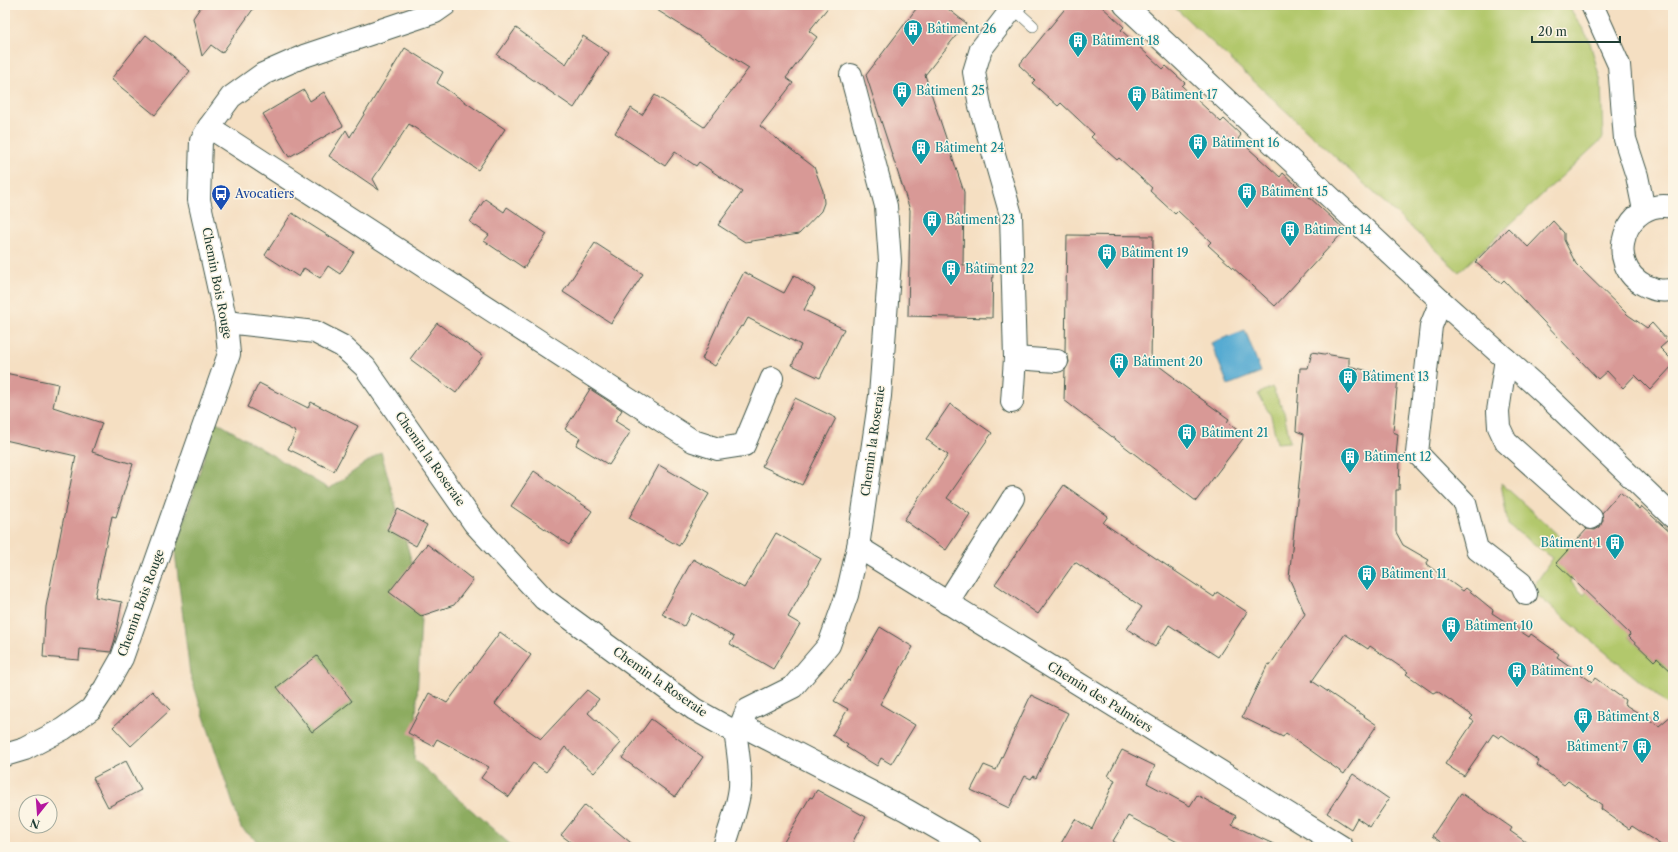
<svg xmlns="http://www.w3.org/2000/svg" width="1678" height="852" viewBox="0 0 1678 852" font-family="'Libre Caslon Text',serif">
  <rect width="100%" height="100%" fill="#fcf5e5"/>
  <filter id="ink" filterUnits="userSpaceOnUse"><feTurbulence type="fractalNoise" baseFrequency=".025" numOctaves="2"/><feDisplacementMap in="SourceGraphic" scale="8" xChannelSelector="R" yChannelSelector="G"/><feConvolveMatrix kernelMatrix="1 2 1 2 8 2 1 2 1" color-interpolation-filters="sRGB"/></filter>
  <filter id="wash" filterUnits="userSpaceOnUse"><feTurbulence type="fractalNoise" baseFrequency=".012" numOctaves="4" result="noise"/><feDisplacementMap in="SourceGraphic" scale="16" xChannelSelector="R" yChannelSelector="G"/><feGaussianBlur stdDeviation="0.9" result="paint"/><feColorMatrix in="noise" values="0 0 0 0 0 0 0 0 0 0 0 0 0 0 0 0 0 1.4 0 .05"/><feComposite in="paint" operator="in"/></filter>
  <g filter="url(#wash)">
    <rect width="100%" height="100%" fill="#f5dfc2"/>
    <g fill="#b2c86c" stroke="#688250">
      <path d="M1172 5H1568L1589 39 1601 82 1603 138 1459 272Z"/>
      <path d="M1272 387 1284 412 1290 442 1277 443 1271 416 1258 394Z"/>
      <path d="M1501 483 1571 547 1573 578 1570 581 1584 595 1587 591 1631 634 1629 637 1654 661 1657 658 1673 673V709L1531 590 1553 558 1508 525Z"/>
    </g>
    <path fill="#8dac60" stroke="#56744a" d="M215 421 329 489 381 452 422 599 414 759 513 847H264L241 828 190 674 175 552Z"/>
    <path fill="#56abd2" stroke="#3a7483" d="M1245 330 1261 372 1228 385 1211 343Z"/>
    <g id="blocks">
      <g fill="#d89996">
        <path d="M202 5H256L222 53 211 45 202 56 193 18Z"/>
        <path d="M649 5H830L809 31 817 37 786 78 793 83 760 126 814 167 823 191 824 203 821 211 799 234 745 242 718 225 742 192 699 162 696 166 675 152 665 166 615 133 631 108 642 115 655 95 704 127 749 68Z"/>
        <path d="M919 5H943L966 23 925 75 964 192 963 265H993L992 318 908 316 910 210 866 75Z"/>
        <path d="M1068 5H1100L1124 27 1121 30 1163 69 1166 66 1185 83 1182 86 1221 122 1224 119 1241 135 1238 139 1280 177 1283 173 1345 230 1275 306 1208 245 1211 242 1178 211 1175 214 1150 191 1152 188 1119 158 1117 160 1091 137 1094 134 1061 103 1058 106 1032 83 1035 80 1019 65Z"/>
        <path d="M516 28 566 64 583 36 609 53 574 108 497 55Z"/>
        <path d="M146 35 190 71 155 115 111 79Z"/>
        <path d="M405 48 443 72 437 83 505 129 478 170 409 124 373 179 379 190 329 156 346 130 350 137Z"/>
        <path d="M304 90 310 101 324 92 343 126 289 157 263 114Z"/>
        <path d="M485 199 504 212 507 207 547 234 524 268 484 241 489 235 470 222Z"/>
        <path d="M292 213 354 252 340 274 328 266 320 278 304 268 299 277 265 255Z"/>
        <path d="M1553 221 1564 233V240L1576 264 1628 315 1647 328 1652 323 1668 341 1660 348 1673 361V365L1650 390 1635 375 1623 388 1607 371 1598 379 1504 280 1501 283 1475 262 1508 228 1528 247Z"/>
        <path d="M1067 235 1153 236 1151 360 1175 378 1174 379 1229 419 1227 422 1245 436 1196 501 1064 400 1065 370 1069 362 1068 356 1065 352Z"/>
        <path d="M595 243 643 274 611 323 563 292Z"/>
        <path d="M744 272 784 293 794 275 815 289 804 310 844 329 820 378 792 365 801 345 748 318 743 327 741 326 715 366 702 359 726 306Z"/>
        <path d="M437 323 483 356 456 393 410 359Z"/>
        <path d="M1312 352 1349 358V366L1388 376 1398 377 1393 432 1398 434 1396 456 1400 458 1399 490H1396V532L1403 545 1429 560 1426 564 1463 591 1466 588 1493 610 1492 613 1529 637 1531 634 1559 654 1557 657 1592 682 1595 678 1625 700 1624 704 1659 726 1673 714V847H1664L1632 826 1629 829 1601 809 1602 805 1568 781 1564 785 1537 765 1539 761 1502 735 1499 738 1493 734 1464 776 1445 764 1474 721 1470 719 1473 716 1437 691 1433 693 1406 674 1408 672 1370 646 1368 649 1345 634 1312 681 1377 725 1344 774 1286 733 1283 737 1242 717 1268 664 1270 665 1305 614 1289 578 1304 434 1296 431 1300 368H1308Z"/>
        <path d="M5 373 58 384 53 407 102 423 92 452 133 464 116 517 112 516 95 597 122 602 115 639 111 652 80 649 79 660 43 657 46 607 76 456 5 440Z"/>
        <path d="M259 383 308 408 311 402 358 426 334 471 288 449 296 432 247 407Z"/>
        <path d="M590 389 622 410 615 421 631 431 609 465 576 445 580 438 565 429Z"/>
        <path d="M795 398 836 418 802 485 762 466Z"/>
        <path d="M950 404 992 433 947 498 970 514 946 550 904 520 948 455 926 439Z"/>
        <path d="M659 465 709 494 679 546 629 518Z"/>
        <path d="M534 471 592 511 569 545 511 506Z"/>
        <path d="M1064 485 1108 516 1103 523 1214 597 1217 592 1247 612 1218 657 1169 625 1155 647 1127 629 1142 607 1075 562 1038 614 995 584Z"/>
        <path d="M1620 492 1639 509 1641 506 1673 535V673L1657 658 1654 661 1629 637 1630 634 1556 563 1587 529 1595 530 1600 527 1603 520 1602 513Z"/>
        <path d="M398 509 427 525 416 546 387 530Z"/>
        <path d="M776 533 821 559 788 617 800 624 773 669 730 644 734 637 691 613 684 626 662 614 693 559 744 588Z"/>
        <path d="M427 544 473 580 454 605 421 616 389 592Z"/>
        <path d="M880 627 913 647 880 704 915 725 891 764 881 758 877 766 846 747 848 745 832 735 848 709 834 701 848 680 849 681Z"/>
        <path d="M500 632 531 655 495 704 511 718 541 739 587 690 599 699 588 713 621 743 594 773 565 747 546 772 533 763 509 797 481 778 489 767 437 739 433 746 408 733 429 693 447 703Z"/>
        <path d="M317 656 352 701 312 732 277 687Z"/>
        <path d="M152 691 170 710 131 746 113 727Z"/>
        <path d="M1031 695 1068 713 1036 778 1033 776 1031 779 1025 776 1009 808 971 790 984 765 996 770Z"/>
        <path d="M651 719 703 757 675 797 622 758Z"/>
        <path d="M1122 750 1155 766 1147 783 1190 806 1197 795 1236 816 1232 825 1280 847H1187L1128 816 1113 841 1123 847H1059L1075 819 1092 829 1115 780 1108 776Z"/>
        <path d="M126 761 141 790 108 807 93 778Z"/>
        <path d="M1353 774 1389 799 1370 827 1357 818 1351 829 1327 813Z"/>
        <path d="M817 790 866 817 850 847H781L810 797 812 798Z"/>
        <path d="M1461 793 1512 828 1510 831 1533 847H1448L1432 836Z"/>
        <path d="M585 805 636 847H577L561 835Z"/>
      </g>
    </g>
  </g>
  <g filter="url(#ink)">
    <use href="#blocks" fill-opacity="0" stroke="#3f5549" stroke-width="1"/>
    <g fill="none" stroke-linecap="round" stroke-linejoin="round">
      <defs>
        <path id="lane" d="M1010 5 1033 26"/>
        <g id="street">
          <path d="M1125 5 1441 301 1545 394 1673 517"/>
          <path d="M1592 5 1619 65 1625 139 1637 176 1644 210"/>
          <path d="M209 127 693 441 718 449 744 445 772 378"/>
          <path d="M1673 207C1625 197 1602 265 1646 286 1650 287 1654 290 1658 290 1663 291 1668 290 1673 290"/>
          <path d="M1441 301 1431 326 1417 453 1465 503 1477 549 1521 583 1526 594"/>
          <path d="M226 322 315 332 342 346 365 367 474 523 544 599 694 709 735 732"/>
          <path d="M1015 358 1057 361"/>
          <path d="M1506 359 1498 411 1499 427 1506 442 1591 518"/>
          <path d="M1012 402 1015 358 1011 215 980 106 974 72 981 49 1015 5"/>
          <path d="M858 547 1342 847"/>
          <path d="M947 603 1013 498"/>
          <path d="M741 725 906 810 970 847"/>
          <path d="M735 732 741 725 747 710 793 687 829 645 847 595 858 547 880 396 890 261 886 206 851 75"/>
          <path d="M724 847C730 828 738 807 740 787 741 769 738 750 735 732"/>
        </g>
        <path id="secondary" d="M5 755 25 749 63 729 91 709 105 688 122 658 229 354 226 322 199 200 201 141 209 127 231 97 263 74 304 56 435 12 445 5"/>
      </defs>
      <use href="#lane" stroke="#3f5549" stroke-width="12"/>
      <use href="#street" stroke="#3f5549" stroke-width="24"/>
      <use href="#secondary" stroke="#3f5549" stroke-width="24"/>
      <use href="#lane" stroke="#fff" stroke-width="11"/>
      <use href="#street" stroke="#fff" stroke-width="22"/>
      <use href="#secondary" stroke="#fff" stroke-width="22"/>
    </g>
  </g>
  <defs>
    <symbol id="building-pin" viewBox="-11 -11 22 30"><path d="M0 17L-7.5 6A9.5 9.5 0 1 1 7.5 6Z" fill="#0f9aa8" stroke="#fcf5e5"/><path d="M-4-6H4V6H1V3H-1V6H-4ZM-2.5-4.3h1.7v1.8h-1.7ZM.8-4.3h1.7v1.8H.8ZM-2.5-1h1.7V.8h-1.7ZM.8-1h1.7V.8H.8Z" fill="#fff"/></symbol>
    <symbol id="bus-pin" viewBox="-11 -11 22 30"><path d="M0 17L-7.5 6A9.5 9.5 0 1 1 7.5 6Z" fill="#1a4fb4" stroke="#fcf5e5"/><path d="M-5-6H5V4H4V6H2V4H-2V6H-4V4H-5ZM-3.5-4V0h7V-4ZM-3.5 1.2v1.5H-2V1.2ZM2 1.2v1.5H3.5V1.2Z" fill="#fff"/></symbol>
  </defs>
  <g fill-rule="evenodd">
    <use href="#building-pin" x="902" y="18" width="22" height="30"/>
    <use href="#building-pin" x="1067" y="30" width="22" height="30"/>
    <use href="#building-pin" x="891" y="80" width="22" height="30"/>
    <use href="#building-pin" x="1126" y="84" width="22" height="30"/>
    <use href="#building-pin" x="1187" y="132" width="22" height="30"/>
    <use href="#building-pin" x="910" y="137" width="22" height="30"/>
    <use href="#building-pin" x="1236" y="181" width="22" height="30"/>
    <use href="#bus-pin" x="210" y="183" width="22" height="30"/>
    <use href="#building-pin" x="921" y="209" width="22" height="30"/>
    <use href="#building-pin" x="1279" y="219" width="22" height="30"/>
    <use href="#building-pin" x="1096" y="242" width="22" height="30"/>
    <use href="#building-pin" x="940" y="258" width="22" height="30"/>
    <use href="#building-pin" x="1108" y="351" width="22" height="30"/>
    <use href="#building-pin" x="1337" y="366" width="22" height="30"/>
    <use href="#building-pin" x="1176" y="422" width="22" height="30"/>
    <use href="#building-pin" x="1339" y="446" width="22" height="30"/>
    <use href="#building-pin" x="1604" y="532" width="22" height="30"/>
    <use href="#building-pin" x="1356" y="563" width="22" height="30"/>
    <use href="#building-pin" x="1440" y="615" width="22" height="30"/>
    <use href="#building-pin" x="1506" y="660" width="22" height="30"/>
    <use href="#building-pin" x="1572" y="706" width="22" height="30"/>
    <use href="#building-pin" x="1631" y="736" width="22" height="30"/>
  </g>
  <g text-anchor="middle" stroke-width="3" stroke-linejoin="round" paint-order="stroke">
    <g font-size="12" fill="#0d838f" stroke="#fcf5e5" text-anchor="start">
      <text x="927" y="33">Bâtiment 26</text>
      <text x="1092" y="45">Bâtiment 18</text>
      <text x="916" y="95">Bâtiment 25</text>
      <text x="1151" y="99">Bâtiment 17</text>
      <text x="1212" y="147">Bâtiment 16</text>
      <text x="935" y="152">Bâtiment 24</text>
      <text x="1261" y="196">Bâtiment 15</text>
      <text x="946" y="224">Bâtiment 23</text>
      <text x="1304" y="234">Bâtiment 14</text>
      <text x="1121" y="257">Bâtiment 19</text>
      <text x="965" y="273">Bâtiment 22</text>
      <text x="1133" y="366">Bâtiment 20</text>
      <text x="1362" y="381">Bâtiment 13</text>
      <text x="1201" y="437">Bâtiment 21</text>
      <text x="1364" y="461">Bâtiment 12</text>
      <text x="1601" y="547" text-anchor="end">Bâtiment 1</text>
      <text x="1381" y="578">Bâtiment 11</text>
      <text x="1465" y="630">Bâtiment 10</text>
      <text x="1531" y="675">Bâtiment 9</text>
      <text x="1597" y="721">Bâtiment 8</text>
      <text x="1628" y="751" text-anchor="end">Bâtiment 7</text>
    </g>
    <g font-size="12" fill="#164399" stroke="#fcf5e5" text-anchor="start">
      <text x="235" y="198">Avocatiers</text>
    </g>
    <g font-size="12" fill="#1f3d34" stroke="#fcf5e5">
      <text transform="translate(217 283) rotate(79)" y="4">Chemin Bois Rouge</text>
      <text transform="translate(873 441) rotate(-82)" y="4">Chemin la Roseraie</text>
      <text transform="translate(430 459) rotate(55)" y="4">Chemin la Roseraie</text>
      <text transform="translate(141 603) rotate(-70)" y="4">Chemin Bois Rouge</text>
      <text transform="translate(660 682) rotate(35)" y="4">Chemin la Roseraie</text>
      <text transform="translate(1100 697) rotate(32)" y="4">Chemin des Palmiers</text>
    </g>
  </g>
  <rect width="1678" height="852" fill="none" stroke="#fcf5e5" stroke-width="20"/>
  <g transform="translate(38 814) rotate(197)"><circle r="19" fill="#fcf5e5" stroke="#a4ab9e"/>
  <path d="M0-3L7 15L0 10L-7 15Z" fill="#b5179e"/>
  <text y="-6" font-size="11" font-weight="bold" text-anchor="middle" fill="#1f3d34">N</text>
  </g>
  <path d="M1532 36v6h88v-6" fill="none" stroke="#1f3d34" stroke-width="2"/>
  <text x="1538" y="36" font-size="12" fill="#1f3d34" stroke="#fcf5e5" stroke-width="3" paint-order="stroke">20 m</text>
</svg>
